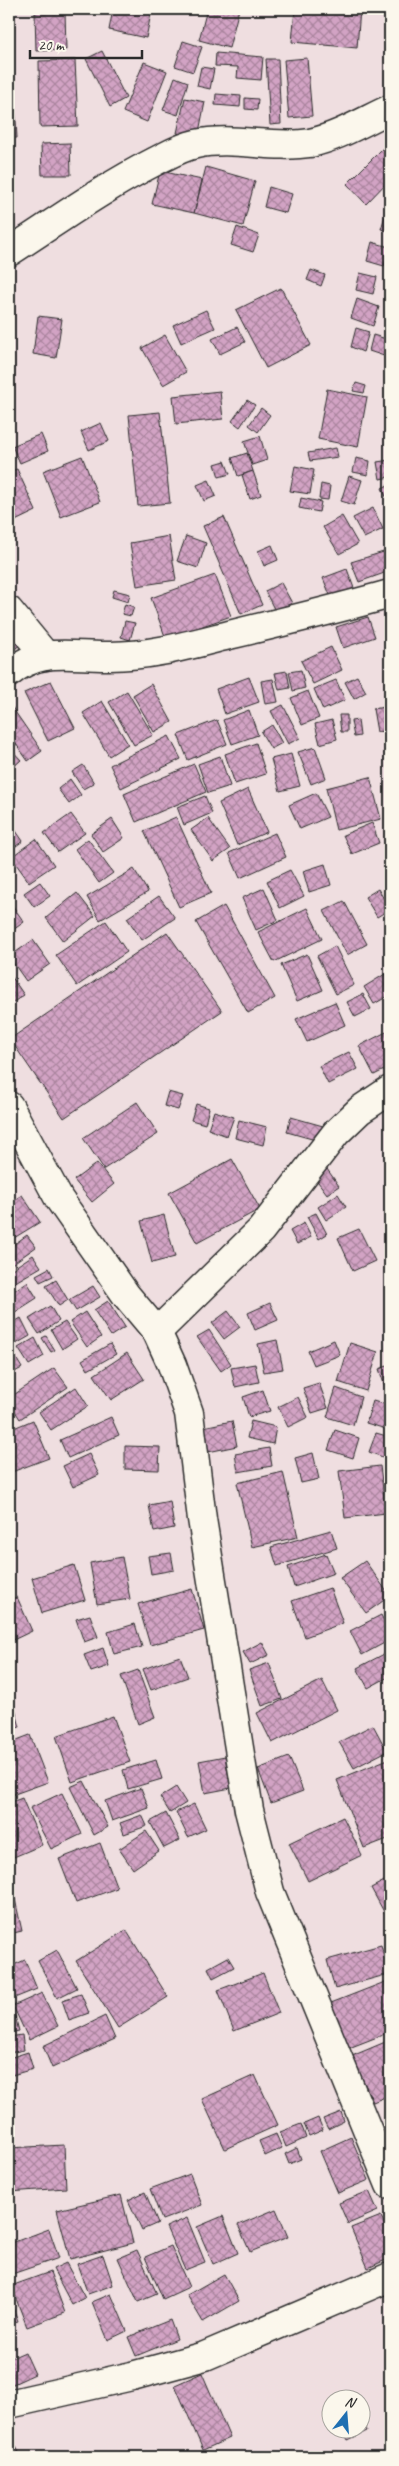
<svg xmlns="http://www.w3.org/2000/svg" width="399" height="2466" viewBox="0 0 399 2466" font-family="Caveat,sans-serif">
  <defs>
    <pattern id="building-cross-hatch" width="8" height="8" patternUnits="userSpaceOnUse" patternTransform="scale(1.25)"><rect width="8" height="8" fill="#d2a3c4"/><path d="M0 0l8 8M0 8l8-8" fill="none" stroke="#ab859f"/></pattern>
  </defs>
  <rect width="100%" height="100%" fill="#efdee0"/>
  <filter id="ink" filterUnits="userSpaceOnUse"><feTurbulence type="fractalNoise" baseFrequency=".02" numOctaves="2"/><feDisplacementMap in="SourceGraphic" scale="10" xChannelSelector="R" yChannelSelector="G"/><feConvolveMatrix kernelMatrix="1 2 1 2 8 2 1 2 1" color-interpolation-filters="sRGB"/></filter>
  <g filter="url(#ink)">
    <g fill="url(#building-cross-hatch)" stroke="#2b2b2b">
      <path d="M113 9H152L146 38 109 30Z"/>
      <path d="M207 9H239L229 48 199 40Z"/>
      <path d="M295 9H360L357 48 292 42Z"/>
      <path d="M65 11 66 50 36 51 35 12Z"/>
      <path d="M183 41 202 47 193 72 175 66Z"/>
      <path d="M102 51 126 98 110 107 86 59Z"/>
      <path d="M216 53 263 57 261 80 237 78 238 67 215 66Z"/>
      <path d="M307 58 312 116 289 118 284 60Z"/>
      <path d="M266 59H278L281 124 270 125Z"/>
      <path d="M75 60 78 126 40 127 39 61Z"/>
      <path d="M144 62 167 71 147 122 123 112Z"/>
      <path d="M201 67 214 69 210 89 197 86Z"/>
      <path d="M175 77 188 82 178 115 163 110Z"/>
      <path d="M9 88H14L17 138H9Z"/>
      <path d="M216 94 241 96 240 107 215 105Z"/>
      <path d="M185 98 205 102 198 137 177 133Z"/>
      <path d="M245 98 258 99 257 110 245 109Z"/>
      <path d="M70 143 71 175H42L41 144Z"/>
      <path d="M386 145 390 149V179L366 204 347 184Z"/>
      <path d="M206 167 255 181 243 226 194 213Z"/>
      <path d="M160 171 202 180 194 213 152 204Z"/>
      <path d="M269 187 292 194 286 213 264 207Z"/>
      <path d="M390 200V232L381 229Z"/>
      <path d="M237 227 259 235 253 252 231 245Z"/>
      <path d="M372 242 389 247 384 266 367 261Z"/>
      <path d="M311 270 325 275 321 286 307 280Z"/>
      <path d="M360 273 377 277 373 294 356 290Z"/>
      <path d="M281 288 311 345 266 368 236 310Z"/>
      <path d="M357 299 379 307 373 326 351 318Z"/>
      <path d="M206 310 215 328 181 343 173 325Z"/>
      <path d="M38 316 62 319 56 358 33 354Z"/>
      <path d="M237 327 245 342 220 354 212 339Z"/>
      <path d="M356 328 369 332 363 352 351 347Z"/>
      <path d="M165 335 186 372 163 385 142 348Z"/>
      <path d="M373 335 390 340V358L369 351Z"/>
      <path d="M356 383 366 386 364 393 353 391Z"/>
      <path d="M327 389 367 397 358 447 318 439Z"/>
      <path d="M220 391 223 419 176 424 173 396Z"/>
      <path d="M247 400 255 405 240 427 232 421Z"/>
      <path d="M261 408 270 415 258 432 249 425Z"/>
      <path d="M160 412 170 503 138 506 129 415Z"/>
      <path d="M101 423 109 441 89 450 81 432Z"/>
      <path d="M41 434 48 451 20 463 12 446Z"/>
      <path d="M260 436 267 460 252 465 244 441Z"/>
      <path d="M336 448 338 457 310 461 308 453Z"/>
      <path d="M247 453 253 471 238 476 232 458Z"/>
      <path d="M82 456 100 502 61 517 43 471Z"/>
      <path d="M356 458 370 461 368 475 353 472Z"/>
      <path d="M390 460V477L380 479 377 462Z"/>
      <path d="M225 461 230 474 219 477 215 464Z"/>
      <path d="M295 466 314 470 310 494 290 491Z"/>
      <path d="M17 469 36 511 9 524V472Z"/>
      <path d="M253 471 261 495 250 499 242 475Z"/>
      <path d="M349 476 362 480 354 505 341 501Z"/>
      <path d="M209 480 216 496 204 501 197 485Z"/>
      <path d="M321 484 330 486 328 500 319 499Z"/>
      <path d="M390 484V505L382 488Z"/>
      <path d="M301 498 321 502 319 512 299 508Z"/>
      <path d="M373 508 383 529 364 538 353 518Z"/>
      <path d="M342 516 358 544 339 554 323 527Z"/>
      <path d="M224 517 262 605 241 614 203 526Z"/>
      <path d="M169 536 176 580 137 586 130 543Z"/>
      <path d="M186 536 206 543 198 568 177 561Z"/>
      <path d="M272 545 278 560 264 566 258 551Z"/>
      <path d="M390 550V571L359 582 351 562Z"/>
      <path d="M347 569 355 591 332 600 323 578Z"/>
      <path d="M215 575 231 616 166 639 151 598Z"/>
      <path d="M281 583 292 603 275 611 265 591Z"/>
      <path d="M114 590 130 594 128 602 112 597Z"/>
      <path d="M125 604 134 607 131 616 122 614Z"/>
      <path d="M368 617 375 637 343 648 336 627Z"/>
      <path d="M125 621 135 623 130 640 121 637Z"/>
      <path d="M11 633 20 645 9 653V634Z"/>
      <path d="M331 647 342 670 313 684 301 661Z"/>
      <path d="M301 670 305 688 293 691 289 672Z"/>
      <path d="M287 671 290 688 279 690 275 673Z"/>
      <path d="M357 676 366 692 354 699 345 682Z"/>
      <path d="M249 677 259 702 225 714 216 689Z"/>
      <path d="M273 679 278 702 265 704 261 681Z"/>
      <path d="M336 680 345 700 323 710 314 689Z"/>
      <path d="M51 681 75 728 48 741 24 693Z"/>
      <path d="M151 684 172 722 154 732 133 695Z"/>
      <path d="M127 691 153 735 134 745 109 702Z"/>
      <path d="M308 691 319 718 302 725 291 698Z"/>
      <path d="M102 701 128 744 109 756 83 713Z"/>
      <path d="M9 703 42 751 28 761 9 734Z"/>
      <path d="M283 705 300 738 288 744 271 711Z"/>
      <path d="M390 706V730L377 732 373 709Z"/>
      <path d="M249 710 258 735 232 744 223 720Z"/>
      <path d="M339 715H347V732H341Z"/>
      <path d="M217 720 227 744 188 760 178 735Z"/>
      <path d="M332 720 337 739 320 744 315 724Z"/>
      <path d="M358 720 360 736 354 737 351 721Z"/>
      <path d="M272 725 282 743 271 749 261 732Z"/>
      <path d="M169 736 181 759 121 788 110 765Z"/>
      <path d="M256 743 266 774 235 784 225 754Z"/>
      <path d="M9 747 21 760 9 771Z"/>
      <path d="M315 747 326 778 311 784 298 752Z"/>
      <path d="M291 754 300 786 280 791 271 759Z"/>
      <path d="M220 756 230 786 208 793 198 764Z"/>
      <path d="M194 764 206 792 136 822 124 794Z"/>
      <path d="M83 765 94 783 83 789 72 772Z"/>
      <path d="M370 777 381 819 336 830 326 788Z"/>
      <path d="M70 779 81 795 69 804 58 789Z"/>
      <path d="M248 789 267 832 237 845 219 803Z"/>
      <path d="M316 793 328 817 300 829 289 805Z"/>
      <path d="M205 796 212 813 184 825 177 807Z"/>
      <path d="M71 814 85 833 58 852 44 833Z"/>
      <path d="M176 817 211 893 179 907 144 831Z"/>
      <path d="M208 818 230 849 213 861 191 830Z"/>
      <path d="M112 819 124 838 103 852 91 834Z"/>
      <path d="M9 821 23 841 9 851Z"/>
      <path d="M372 823 379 843 352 854 343 835Z"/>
      <path d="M275 833 286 857 240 878 229 853Z"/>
      <path d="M36 839 54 865 29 882 11 857Z"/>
      <path d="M88 839 113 873 99 883 75 849Z"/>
      <path d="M325 864 331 885 309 892 303 871Z"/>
      <path d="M134 869 148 892 100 920 87 897Z"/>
      <path d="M290 870 304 896 280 908 267 881Z"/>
      <path d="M40 882 50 896 34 907 24 893Z"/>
      <path d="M264 888 278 920 256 930 242 898Z"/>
      <path d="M378 889 390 909 377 917 365 897Z"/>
      <path d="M77 893 95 916 63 941 46 918Z"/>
      <path d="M159 896 175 918 142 940 127 918Z"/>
      <path d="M344 901 367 944 347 955 324 911Z"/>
      <path d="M12 905 24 922 9 933V907Z"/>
      <path d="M224 906 275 998 248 1013 196 922Z"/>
      <path d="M307 908 322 939 274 962 258 932Z"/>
      <path d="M106 921 127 952 77 986 56 955Z"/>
      <path d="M167 932 222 1011 64 1118 10 1039Z"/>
      <path d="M33 940 50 964 26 981 9 957Z"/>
      <path d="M335 946 354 985 336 994 317 956Z"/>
      <path d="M307 954 323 990 297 1001 281 965Z"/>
      <path d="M390 971V995L374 1004 364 987Z"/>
      <path d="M9 973 24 995 9 1005Z"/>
      <path d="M363 994 371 1009 355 1017 347 1002Z"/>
      <path d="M335 1002 345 1025 307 1042 296 1019Z"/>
      <path d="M390 1030V1067L374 1075 359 1046Z"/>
      <path d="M349 1052 358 1069 328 1084 319 1066Z"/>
      <path d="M168 1092 183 1096 178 1110 164 1106Z"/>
      <path d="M137 1102 158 1134 104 1169 83 1138Z"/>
      <path d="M196 1104 209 1108 205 1124 191 1120Z"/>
      <path d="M214 1111 234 1117 227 1136 208 1129Z"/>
      <path d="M291 1117 323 1126 319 1141 287 1132Z"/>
      <path d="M239 1120 267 1127 263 1145 235 1138Z"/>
      <path d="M232 1159 260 1209 197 1243 169 1193Z"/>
      <path d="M97 1163 114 1184 92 1202 74 1180Z"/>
      <path d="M327 1169 339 1186 327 1194 315 1178Z"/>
      <path d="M338 1194 346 1207 326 1220 318 1207Z"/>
      <path d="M22 1195 40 1222 9 1241V1203Z"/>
      <path d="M316 1213 327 1234 319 1239 307 1217Z"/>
      <path d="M164 1215 175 1257 152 1263 141 1221Z"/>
      <path d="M304 1223 311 1237 297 1244 290 1231Z"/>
      <path d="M359 1229 375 1261 353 1271 338 1238Z"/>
      <path d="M27 1235 36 1247 9 1266V1248Z"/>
      <path d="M33 1255 41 1267 12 1284 9 1279V1271Z"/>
      <path d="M49 1268 53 1276 40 1282 36 1275Z"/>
      <path d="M56 1280 68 1300 59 1306 46 1286Z"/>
      <path d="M27 1282 37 1298 9 1316V1294Z"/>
      <path d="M93 1286 100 1297 76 1311 69 1300Z"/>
      <path d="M108 1301 125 1327 111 1336 94 1310Z"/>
      <path d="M270 1303 278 1320 255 1330 248 1313Z"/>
      <path d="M50 1306 59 1321 39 1334 29 1319Z"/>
      <path d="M228 1311 240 1327 224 1339 212 1323Z"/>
      <path d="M85 1312 101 1337 87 1347 70 1322Z"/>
      <path d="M21 1318 30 1336 9 1348V1325Z"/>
      <path d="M65 1322 77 1339 62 1349 51 1330Z"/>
      <path d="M209 1330 231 1364 221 1371 197 1337Z"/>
      <path d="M46 1336 55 1350 51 1352 42 1338Z"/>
      <path d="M35 1338 44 1356 29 1365 18 1348Z"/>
      <path d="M277 1340 283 1369 264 1372 258 1344Z"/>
      <path d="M334 1340 340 1355 314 1365 308 1351Z"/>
      <path d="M350 1343 378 1352 366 1391 338 1382Z"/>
      <path d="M110 1344 116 1354 88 1370 82 1360Z"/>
      <path d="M11 1350 22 1368 9 1375V1351Z"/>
      <path d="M127 1353 144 1379 111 1400 94 1375Z"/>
      <path d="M255 1364 259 1382 235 1387 231 1368Z"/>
      <path d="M390 1365V1397L389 1398 379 1369Z"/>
      <path d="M54 1368 68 1387 20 1419 9 1402V1398Z"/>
      <path d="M319 1383 328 1408 312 1413 303 1388Z"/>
      <path d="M76 1387 88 1406 51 1430 39 1412Z"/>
      <path d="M336 1388 361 1397 353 1425 327 1417Z"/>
      <path d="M263 1390 270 1411 249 1417 243 1397Z"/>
      <path d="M298 1397 308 1417 288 1427 278 1407Z"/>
      <path d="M373 1401 390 1406V1417L386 1429 366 1423Z"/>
      <path d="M111 1417 119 1435 68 1458 60 1440Z"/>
      <path d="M33 1420 49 1458 9 1473V1430Z"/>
      <path d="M232 1421 237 1446 208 1452 203 1427Z"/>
      <path d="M251 1421 276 1427 273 1444 247 1438Z"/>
      <path d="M335 1430 359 1438 353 1458 328 1450Z"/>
      <path d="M376 1433 390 1437 388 1459 369 1452Z"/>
      <path d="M125 1446 160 1447 159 1470 125 1469Z"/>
      <path d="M269 1448 272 1466 238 1472 235 1454Z"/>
      <path d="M313 1453 319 1479 301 1483 295 1458Z"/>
      <path d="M89 1454 99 1475 73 1487 63 1466Z"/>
      <path d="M380 1466 386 1513 345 1518 339 1471Z"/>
      <path d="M283 1472 298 1537 252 1547 237 1483Z"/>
      <path d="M170 1501 174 1528 154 1532 149 1505Z"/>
      <path d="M331 1530 337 1548 277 1566 271 1547Z"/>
      <path d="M171 1553 174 1570 151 1574 148 1556Z"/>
      <path d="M326 1554 334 1573 294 1587 288 1567Z"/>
      <path d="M122 1557 130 1599 97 1604 90 1563Z"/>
      <path d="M365 1561 390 1596 366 1613 340 1578Z"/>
      <path d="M74 1565 85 1600 42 1613 32 1578Z"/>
      <path d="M330 1588 343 1623 305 1637 292 1601Z"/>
      <path d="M192 1589 204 1630 150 1645 138 1604Z"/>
      <path d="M17 1597 32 1631 9 1642V1600Z"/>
      <path d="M90 1615 98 1637 84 1642 76 1619Z"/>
      <path d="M381 1615 390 1633V1640L362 1655 350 1631Z"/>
      <path d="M135 1624 142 1647 114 1654 108 1632Z"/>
      <path d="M262 1642 269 1655 250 1664 243 1652Z"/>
      <path d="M103 1648 109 1666 91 1672 84 1655Z"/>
      <path d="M390 1651V1676L368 1688 357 1668Z"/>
      <path d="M180 1656 188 1677 151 1690 143 1669Z"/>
      <path d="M269 1663 282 1699 262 1706 249 1670Z"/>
      <path d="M138 1670 155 1717 138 1724 121 1676Z"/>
      <path d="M322 1680 337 1710 272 1743 257 1713Z"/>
      <path d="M9 1697H12L20 1727 9 1730Z"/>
      <path d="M113 1716 130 1762 72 1782 56 1736Z"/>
      <path d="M373 1725 387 1751 354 1768 339 1742Z"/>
      <path d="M30 1735 48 1782 9 1796V1743Z"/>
      <path d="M225 1756 231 1788 205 1793 199 1761Z"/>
      <path d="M289 1757 303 1791 271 1803 258 1769Z"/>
      <path d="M388 1759 390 1765V1838L364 1848 337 1780Z"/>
      <path d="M156 1760 162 1779 128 1789 123 1770Z"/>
      <path d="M84 1781 108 1827 94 1835 70 1787Z"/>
      <path d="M176 1787 186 1803 170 1813 160 1797Z"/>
      <path d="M141 1788 149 1808 112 1821 105 1801Z"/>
      <path d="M62 1793 82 1834 51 1849 30 1808Z"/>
      <path d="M22 1798 42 1845 9 1859V1803Z"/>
      <path d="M194 1804 206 1829 188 1837 176 1812Z"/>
      <path d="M166 1813 180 1840 164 1848 150 1822Z"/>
      <path d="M142 1815 147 1826 124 1834 120 1823Z"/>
      <path d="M343 1817 362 1855 308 1881 289 1843Z"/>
      <path d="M146 1831 159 1851 133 1869 119 1849Z"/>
      <path d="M100 1843 117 1888 76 1903 59 1859Z"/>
      <path d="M390 1878V1923L371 1888Z"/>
      <path d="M13 1890 22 1931 9 1934V1891Z"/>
      <path d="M126 1930 168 1997 118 2028 76 1961Z"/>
      <path d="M381 1945 389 1974 335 1989 327 1960Z"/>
      <path d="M57 1950 77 1988 57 1998 38 1961Z"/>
      <path d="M228 1957 234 1967 213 1978 208 1968Z"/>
      <path d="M25 1960 37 1989 12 1999 9 1992V1967Z"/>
      <path d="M263 1973 279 2013 234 2031 218 1990Z"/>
      <path d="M390 1980V2032L349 2048 331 2003Z"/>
      <path d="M42 1993 58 2026 29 2040 13 2006Z"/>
      <path d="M81 1994 89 2013 69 2020 62 2000Z"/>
      <path d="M15 2016 19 2031 9 2033V2017Z"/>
      <path d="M105 2016 115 2039 52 2068 43 2046Z"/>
      <path d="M22 2035 24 2050 9 2053V2037Z"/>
      <path d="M390 2040V2095L373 2102 352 2056Z"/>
      <path d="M28 2052 33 2069 9 2076V2058Z"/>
      <path d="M255 2075 278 2125 225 2149 202 2099Z"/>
      <path d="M341 2112 344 2121 328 2129 323 2119Z"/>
      <path d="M318 2118 323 2130 309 2136 304 2124Z"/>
      <path d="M301 2124 306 2138 286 2147 280 2132Z"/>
      <path d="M276 2134 282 2148 265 2156 259 2141Z"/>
      <path d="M351 2137 369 2180 338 2193 320 2151Z"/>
      <path d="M64 2145 66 2188 9 2192V2148Z"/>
      <path d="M297 2148 301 2159 289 2164 285 2154Z"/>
      <path d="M190 2174 202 2205 162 2220 150 2189Z"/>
      <path d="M369 2191 378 2211 348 2224 339 2203Z"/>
      <path d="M145 2192 158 2223 142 2230 128 2200Z"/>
      <path d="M121 2195 133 2243 70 2259 57 2210Z"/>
      <path d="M276 2209 288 2237 250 2252 238 2225Z"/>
      <path d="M223 2216 238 2253 213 2264 197 2227Z"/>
      <path d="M381 2216 390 2238V2258L368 2268 351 2228Z"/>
      <path d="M187 2218 205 2262 185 2270 166 2227Z"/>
      <path d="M49 2229 59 2258 9 2275V2244Z"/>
      <path d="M171 2246 189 2287 163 2299 145 2257Z"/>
      <path d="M137 2250 157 2294 138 2302 118 2258Z"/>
      <path d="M103 2255 113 2285 88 2294 77 2264Z"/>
      <path d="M66 2263 85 2298 72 2305 53 2269Z"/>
      <path d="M50 2272 65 2313 27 2327 11 2286Z"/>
      <path d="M224 2274 239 2301 203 2322 187 2295Z"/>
      <path d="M111 2294 127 2331 108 2340 92 2302Z"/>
      <path d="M9 2296 18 2321 9 2324Z"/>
      <path d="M170 2320 177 2339 136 2356 128 2337Z"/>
      <path d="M25 2352 35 2374 11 2385 9 2380V2359Z"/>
      <path d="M202 2373 230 2438 203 2450 175 2385Z"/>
      <path d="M362 2417 367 2431 348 2440 342 2428H362Z"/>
      <path d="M9 2435 19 2452 10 2457H9Z"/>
    </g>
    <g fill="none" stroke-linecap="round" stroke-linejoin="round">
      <defs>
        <g id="street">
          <path d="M9 252C57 221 103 188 154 162 168 155 181 147 196 144 233 136 272 149 310 143 338 137 364 121 390 109"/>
          <path d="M9 611 46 656"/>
          <path d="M9 673C42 646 70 657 110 656 151 656 189 645 229 635 283 622 337 609 390 594"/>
          <path d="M9 1106 59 1199 126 1295 157 1332 172 1365 189 1413 202 1519 249 1810 270 1892 390 2185"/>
          <path d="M157 1332 261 1230 336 1133 360 1110 390 1090"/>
          <path d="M9 2404 132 2376 205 2356 390 2277"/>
        </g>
      </defs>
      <use href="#street" stroke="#2b2b2b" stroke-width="31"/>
      <use href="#street" stroke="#fbf7ec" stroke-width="28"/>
    </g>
  </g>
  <rect width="399" height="2466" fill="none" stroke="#fbf7ec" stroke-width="30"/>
  <rect x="15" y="15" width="369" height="2436" fill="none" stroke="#2b2b2b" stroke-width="2" filter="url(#ink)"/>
  <g transform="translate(346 2414) rotate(17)"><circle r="24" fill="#fbf7ec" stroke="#a8a59f"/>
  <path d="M0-4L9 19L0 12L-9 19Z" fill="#1f6fb2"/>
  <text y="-8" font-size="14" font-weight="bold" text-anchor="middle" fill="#2b2b2b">N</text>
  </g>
  <path d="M30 50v8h112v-8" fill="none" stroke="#2b2b2b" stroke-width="2.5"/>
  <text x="38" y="50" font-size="15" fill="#2b2b2b" stroke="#fbf7ec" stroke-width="4" paint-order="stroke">20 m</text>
</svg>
